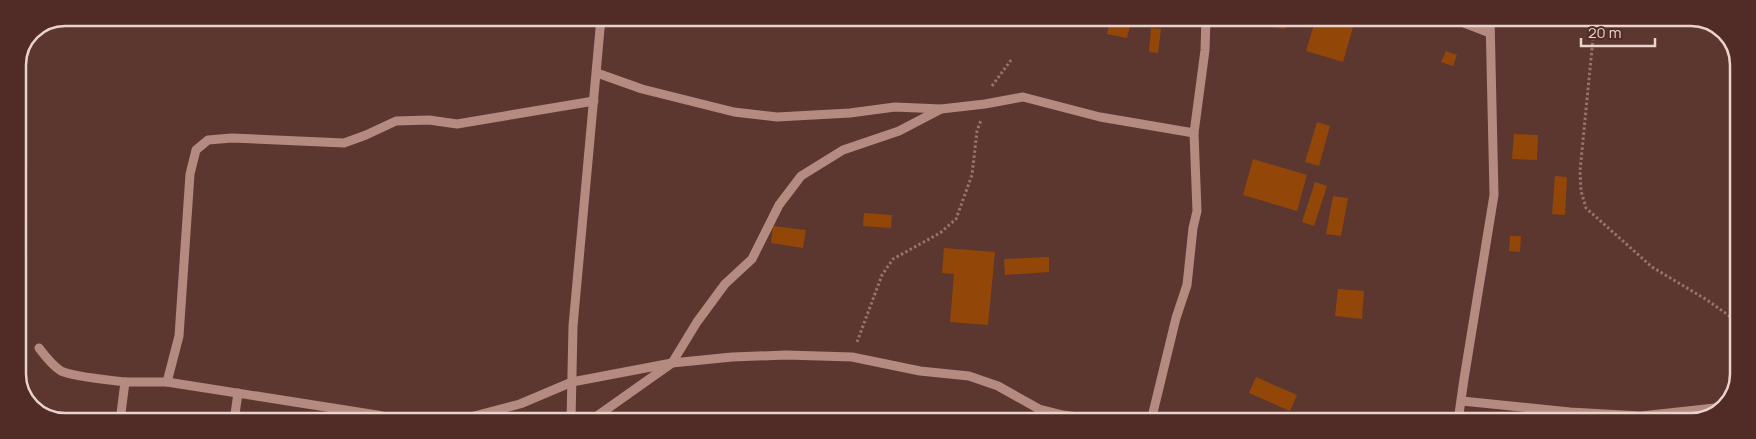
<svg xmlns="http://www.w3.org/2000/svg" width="1756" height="439" viewBox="0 0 1756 439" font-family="Manrope,sans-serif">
  <rect width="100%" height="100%" fill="#5c3730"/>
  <g fill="#924608">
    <path d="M1254 18H1287L1285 29 1253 24Z"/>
    <path d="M1316 18H1324L1353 27 1343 62 1306 51Z"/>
    <path d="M1110 21 1130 26 1127 38 1107 34Z"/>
    <path d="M1151 28 1161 29 1158 53 1149 52Z"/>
    <path d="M1446 51 1457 55 1453 66 1441 62Z"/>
    <path d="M1317 122 1330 126 1319 166 1305 162Z"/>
    <path d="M1514 134 1538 135 1537 160 1512 159Z"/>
    <path d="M1253 159 1307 175 1297 211 1243 195Z"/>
    <path d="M1555 176 1567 177 1565 215 1552 214Z"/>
    <path d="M1315 182 1327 186 1314 226 1302 222Z"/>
    <path d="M1333 196 1348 198 1341 236 1326 234Z"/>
    <path d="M864 213 892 215 891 228 863 226Z"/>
    <path d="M773 226 806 230 803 248 771 243Z"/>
    <path d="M1510 236H1521L1520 252 1509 251Z"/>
    <path d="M944 248 995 252 988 325 950 322 954 274 942 273Z"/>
    <path d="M1049 257V272L1005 275 1004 259Z"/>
    <path d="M1338 289 1364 291 1362 319 1335 316Z"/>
    <path d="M1256 377 1297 395 1290 411 1249 393Z"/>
  </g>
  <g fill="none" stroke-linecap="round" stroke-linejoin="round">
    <g stroke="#94756e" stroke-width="3" stroke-dasharray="2.5 2.5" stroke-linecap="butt">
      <path d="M1595 18 1580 171 1581 191 1586 208 1652 267 1707 300 1738 322"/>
      <path d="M992 86 1011 60"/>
      <path d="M857 342 882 275 893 259 940 233 956 219 972 175 977 131 981 120"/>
    </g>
    <g stroke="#b58a81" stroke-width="9">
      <path d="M1451 18 1490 33"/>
      <path d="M597 73 642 89 734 112 777 117 850 113 895 107 941 109 985 104 1023 97 1100 117 1194 133"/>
      <path d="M39 348C45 356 53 366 61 371 73 377 110 380 125 382"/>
      <path d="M167 382 179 336 190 174 196 150 208 140 232 138 344 143 366 135 396 121 429 120 457 124 594 101"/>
      <path d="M1462 401 1570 412 1641 416 1724 407"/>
      <path d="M120 421 125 382H167L377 415 405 421"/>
      <path d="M234 421 238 393"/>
      <path d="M455 421 520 404 572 382 614 374 672 363 732 357 786 355 852 357 920 371 969 376 998 386 1039 409 1063 415 1107 421"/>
      <path d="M571 421 573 326 601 18"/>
      <path d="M590 421 672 363 697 322 725 284 752 259 779 205 801 176 843 150 899 131 941 109"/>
      <path d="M1151 421 1176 318 1187 285 1193 228 1197 211 1194 133 1205 50 1206 18"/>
      <path d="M1458 421 1464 379 1494 195 1490 18"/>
    </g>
  </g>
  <path d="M0 0H1756V439H0ZM65 26H1691A39 39 0 0 1 1730 65V374A39 39 0 0 1 1691 413H65A39 39 0 0 1 26 374V65A39 39 0 0 1 65 26Z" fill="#512c26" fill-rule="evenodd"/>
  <path fill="none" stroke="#ead2cd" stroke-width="2.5" d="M65 26H1691A39 39 0 0 1 1730 65V374A39 39 0 0 1 1691 413H65A39 39 0 0 1 26 374V65A39 39 0 0 1 65 26Z"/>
  <path d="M1581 38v8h74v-8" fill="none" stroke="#ead2cd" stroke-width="2.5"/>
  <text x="1588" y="38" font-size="15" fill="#ead2cd" stroke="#512c26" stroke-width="4" paint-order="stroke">20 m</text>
</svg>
